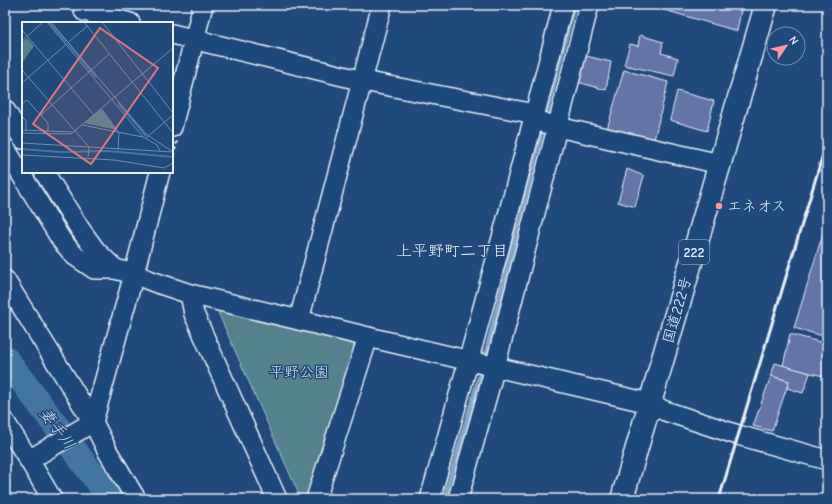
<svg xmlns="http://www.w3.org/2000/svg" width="832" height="504" viewBox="0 0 832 504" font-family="'Comic Neue','Klee One',sans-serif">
  <rect width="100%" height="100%" fill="#1f4a7a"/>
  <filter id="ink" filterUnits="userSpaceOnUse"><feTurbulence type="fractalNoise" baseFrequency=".025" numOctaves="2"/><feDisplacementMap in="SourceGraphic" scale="8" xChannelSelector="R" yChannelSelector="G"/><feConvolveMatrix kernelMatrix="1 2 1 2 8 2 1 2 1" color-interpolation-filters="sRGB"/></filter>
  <g filter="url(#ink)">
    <path fill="#53828c" stroke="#9ebac2" d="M212 299 363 336 316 499H301Z"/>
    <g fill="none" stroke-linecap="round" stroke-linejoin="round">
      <g stroke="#84a7c3" stroke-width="4.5">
        <path d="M545 120 574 5"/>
        <path d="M484 360 543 127"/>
        <path d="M444 499 482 367"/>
      </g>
      <path stroke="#42769f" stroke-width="26" d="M5 358 111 499"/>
    </g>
    <g fill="#6375a5" stroke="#e8f1f8">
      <path d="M662 5H742L737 31 661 9Z"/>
      <path d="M640 35 663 42 661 53 678 58 674 76 624 65 630 44 638 46Z"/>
      <path d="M582 55 611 62 606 90 574 81Z"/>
      <path d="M624 70 668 82 652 148 605 136Z"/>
      <path d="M677 91 714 101 707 131 670 120Z"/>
      <path d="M627 169 644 176 635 207 618 202Z"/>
      <path d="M827 220V337L794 328Z"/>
      <path d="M790 334 827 344V377L783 366Z"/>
      <path d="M775 363 810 373 803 393 787 388 789 381 771 376Z"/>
      <path d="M771 376 789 381 772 431 753 426Z"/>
    </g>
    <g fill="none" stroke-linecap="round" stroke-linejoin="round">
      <defs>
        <g id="minor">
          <path d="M84 11 130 23"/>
          <path d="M172 34 363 81 535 114 538 121 558 127 720 164"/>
          <path d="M5 110 23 139"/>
          <path d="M172 127 203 5"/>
          <path d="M5 148 62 241 75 256 94 269H115L134 274 154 282 190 294 299 320 368 337 649 403 665 411 738 435 827 460"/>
          <path d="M44 172 80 229 96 251 115 269"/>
          <path d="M5 280 93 422 108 452 136 499"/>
          <path d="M190 294 194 314 277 499"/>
          <path d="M299 320 382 5"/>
          <path d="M5 422 29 460 52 499"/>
          <path d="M29 460 93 422 134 274 160 172"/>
          <path d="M316 499 368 337"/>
          <path d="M430 499C476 335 521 170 563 5"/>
          <path d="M458 499 495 367 589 5"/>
        </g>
        <path id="highway" d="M622 499 766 5"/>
      </defs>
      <use href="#minor" stroke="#e8f1f8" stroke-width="22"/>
      <use href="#highway" stroke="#e8f1f8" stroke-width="25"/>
      <path stroke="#e8f1f8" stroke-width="2.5" stroke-dasharray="3 3" stroke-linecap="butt" d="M172 162 177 141"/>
      <use href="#minor" stroke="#1f4a7a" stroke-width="19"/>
      <use href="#highway" stroke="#1f4a7a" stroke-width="22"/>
      <path stroke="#e8f1f8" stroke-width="3" d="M719 499 827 141"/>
    </g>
  </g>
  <circle fill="#ff9aa2" stroke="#1f4a7a" stroke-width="1.5" cx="719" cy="206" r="4"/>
  <g text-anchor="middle" stroke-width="3" stroke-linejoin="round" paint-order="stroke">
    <rect fill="#1f4a7a" stroke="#acbfd2" stroke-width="1" x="679" y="240" width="30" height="24" rx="3"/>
    <g font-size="14" font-weight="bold" fill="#e8f1f8">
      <text x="694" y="257">222</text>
    </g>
    <g font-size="15" fill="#e8f1f8" stroke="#1f4a7a" text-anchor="start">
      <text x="727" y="211">エネオス</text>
    </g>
    <g font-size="15" fill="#e8f1f8" stroke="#1f4a7a">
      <text transform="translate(677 310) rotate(-74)" y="5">国道222号</text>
    </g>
    <g font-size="15" fill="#d2e0e8" stroke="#1f4a7a">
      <text x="299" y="377">平野公園</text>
    </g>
    <g font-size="16" fill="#e8f1f8" stroke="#1f4a7a">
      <text x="452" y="256">上平野町二丁目</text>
    </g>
    <g font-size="16" font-style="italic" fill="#cfdfeb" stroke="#1f4a7a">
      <text transform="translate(58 428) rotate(53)" y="6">妻手川</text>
    </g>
  </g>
  <g transform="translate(22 22)">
    <rect width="151" height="151" fill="#1f4a7a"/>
    <path d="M5 16 12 24 0 41V20ZM79 87 95 108 62 101Z" fill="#53828c"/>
    <path fill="none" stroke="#42769f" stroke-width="2" d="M27 0 44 20M46 22 74 55M96 81 124 114M0 127 38 130 86 129 151 135"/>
    <path fill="none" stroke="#6f8dac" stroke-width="1" d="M25 0 121 115 135 123 138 129M29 0 124 112 151 130M62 0 151 111M80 0 151 91M0 8 72 93M0 19 21 0M0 48 67 125 66 135M0 61 65 4M0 82 5 78 26 101V110M79 86 97 111 96 128M19 93 87 32M0 94 4 99V109M60 103 121 115M0 108 50 110M0 111 49 112 151 26M124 116 151 93M0 121 151 130M0 133 92 138 142 146 151 141"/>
    <path fill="#dd787b" fill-opacity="0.15" stroke="#dd787b" stroke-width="2" d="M78 6 136 46 69 142 11 102Z"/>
    <rect width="151" height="151" fill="none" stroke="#e8f1f8" stroke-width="2"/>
  </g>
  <rect width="832" height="504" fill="none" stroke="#1f4a7a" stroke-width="20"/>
  <rect x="10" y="10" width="812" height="484" fill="none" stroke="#e8f1f8" stroke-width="1.5" filter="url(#ink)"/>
  <g transform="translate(786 46) rotate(55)"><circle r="19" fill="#1f4a7a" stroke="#6f8dac"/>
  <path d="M0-3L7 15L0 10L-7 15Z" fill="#ff9aa2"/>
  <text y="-6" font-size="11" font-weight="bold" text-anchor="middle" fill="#e8f1f8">N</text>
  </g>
</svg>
